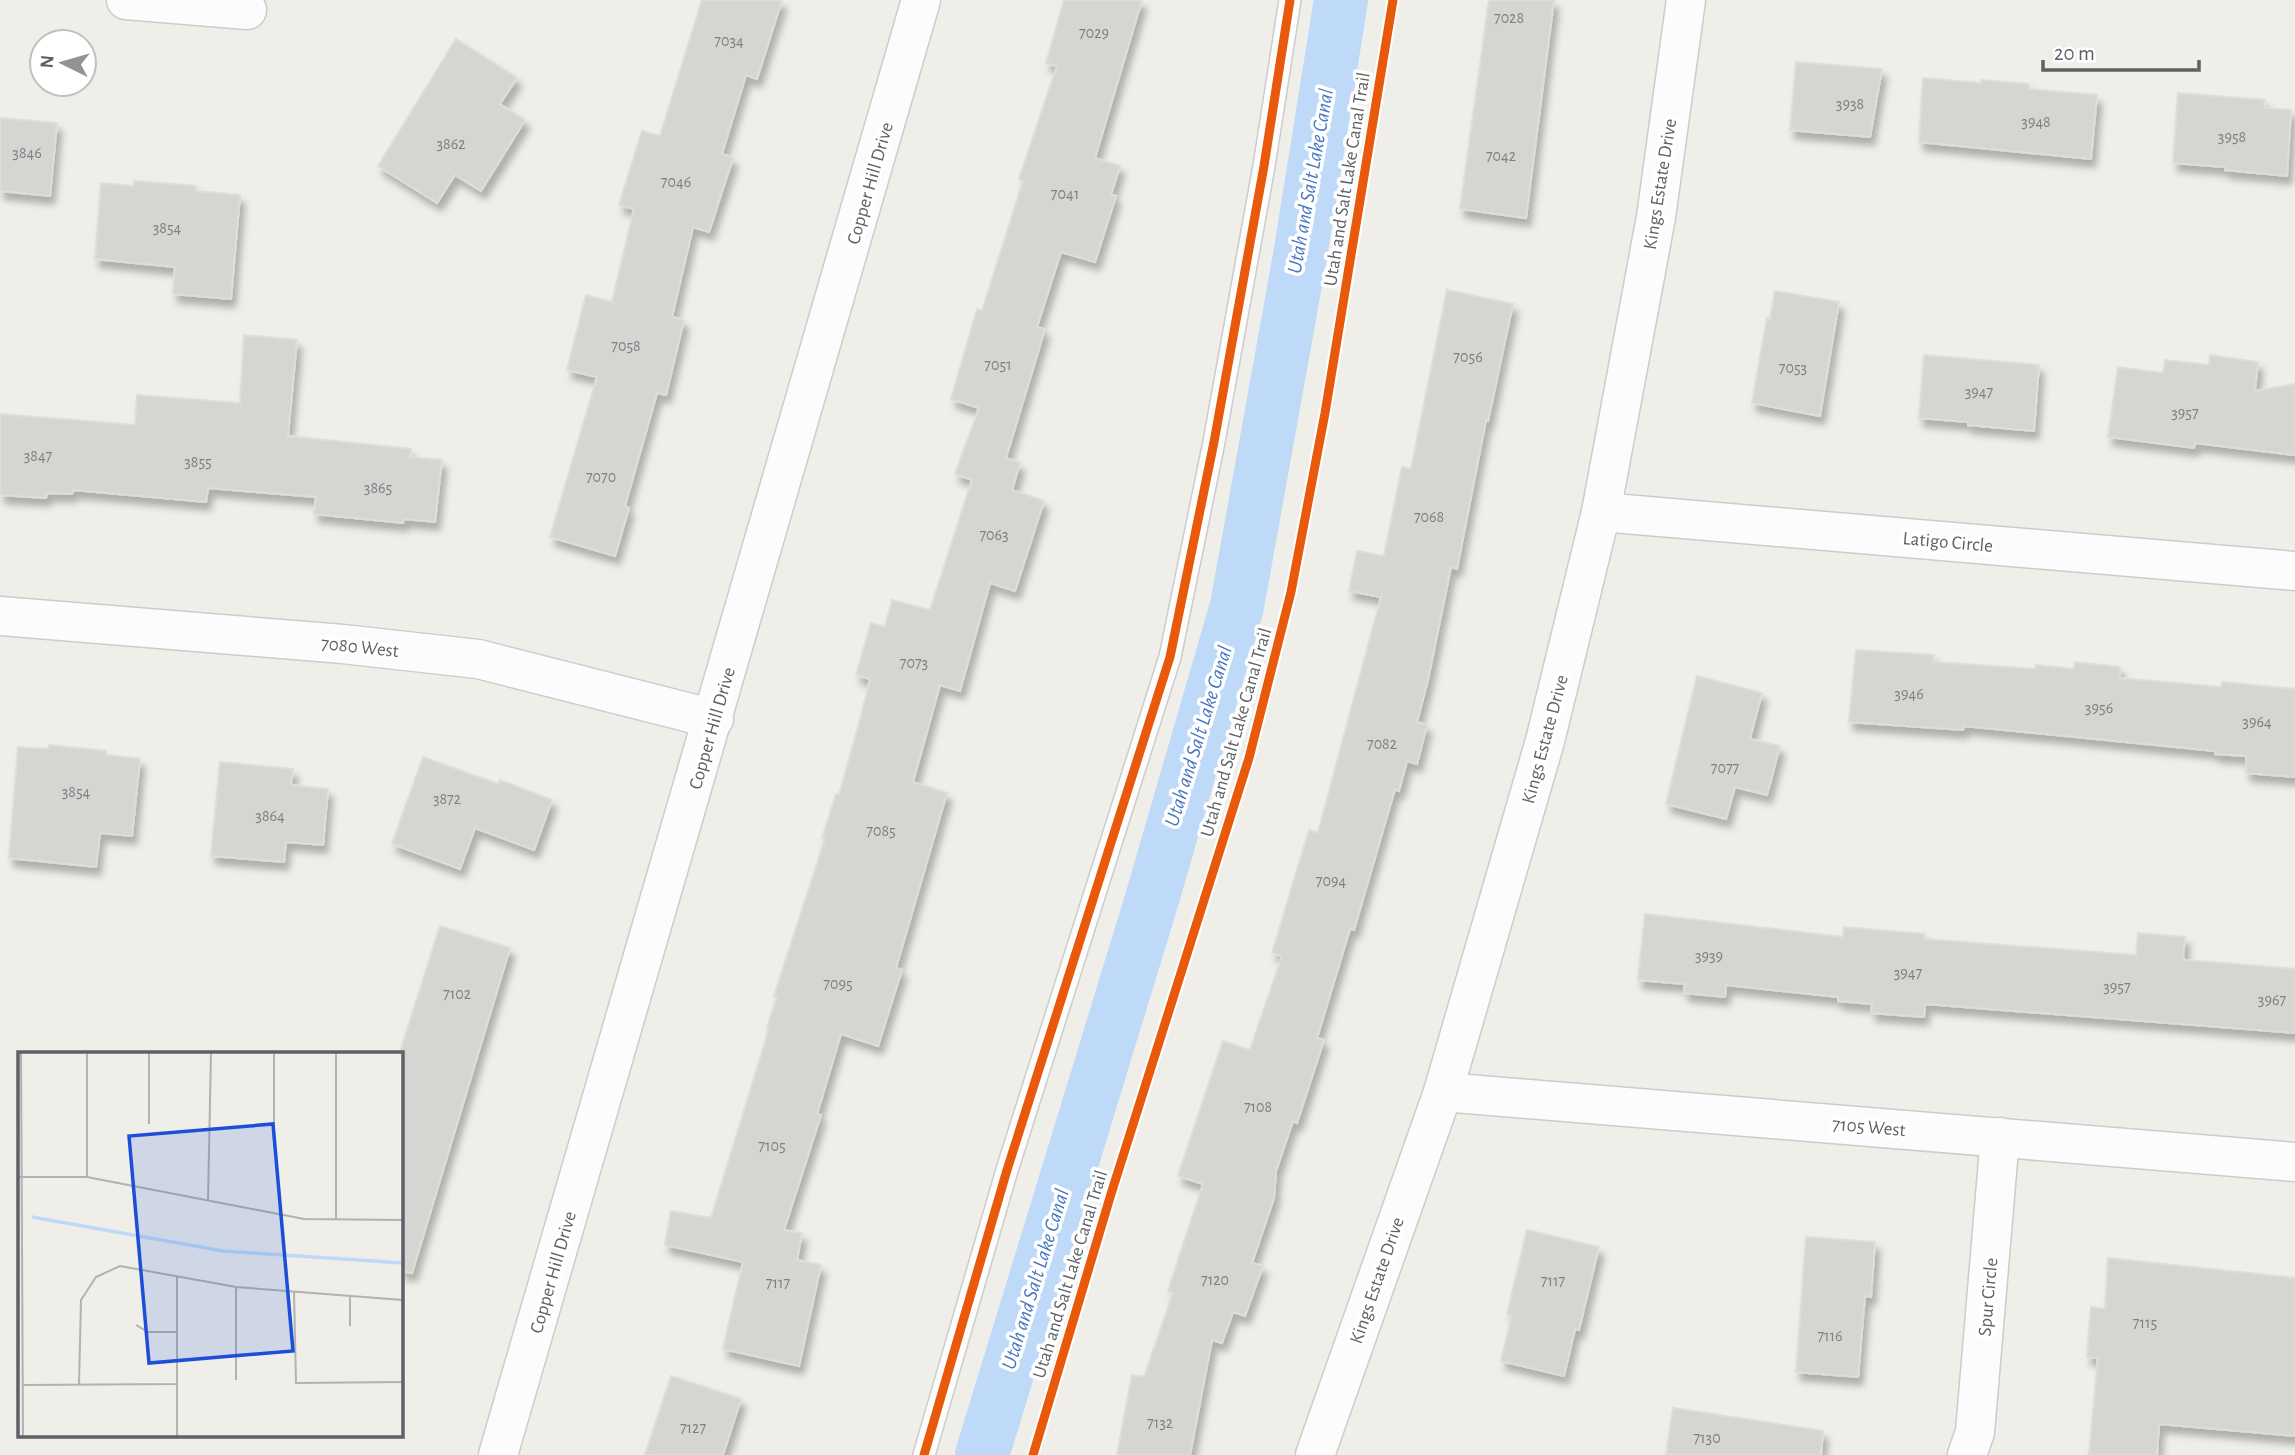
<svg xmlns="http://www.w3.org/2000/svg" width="2295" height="1455" viewBox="0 0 2295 1455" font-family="'Alegreya Sans',sans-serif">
  <defs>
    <filter id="shadow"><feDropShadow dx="4.5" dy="8" stdDeviation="3.5" flood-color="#0004"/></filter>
  </defs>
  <rect width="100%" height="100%" fill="#efeee9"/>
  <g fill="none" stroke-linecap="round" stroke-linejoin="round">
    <path stroke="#bedaf8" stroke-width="54" d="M982 1455 1152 899 1237 606 1300 256 1341 0"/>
  </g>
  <g fill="#d5d5d2" stroke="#deddd8" stroke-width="2" filter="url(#shadow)">
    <path d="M702 0H782L757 79 746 75 722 154 733 158 709 232 693 227 672 317 684 320 666 395 657 393 625 506 629 508 615 556 550 537 597 377 567 370 586 295 612 302 634 209 619 205 642 131 660 136Z"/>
    <path d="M1064 0H1142L1095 158 1120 166 1111 195 1116 196 1095 262 1061 252 1037 327 1045 329 1006 458 1020 463 1012 490 1044 501 1015 591 990 583 960 691 940 685 913 782 947 793 896 968 902 970 878 1046 841 1034 817 1114 821 1115 784 1230 802 1233 797 1260 821 1265 799 1366 723 1349 743 1262 665 1245 671 1211 711 1218 769 1029 767 1028 777 997 774 996 825 839 822 838 836 794 839 795 861 716 870 679 856 675 871 623 885 627 892 600 930 610 972 480 955 474 979 408 951 399 977 309 982 311 1023 181 1019 179 1057 66 1046 63Z"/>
    <path d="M1489 0H1554L1526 218 1460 209Z"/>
    <path d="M456 39 517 78 500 104 525 120 481 191 455 175 437 203 378 166Z"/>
    <path d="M1796 62 1882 69 1870 137 1790 130Z"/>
    <path d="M1923 78 1981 83V80L2029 84V89L2097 95 2091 159 1919 142Z"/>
    <path d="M2178 93 2265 100 2264 108 2291 110 2287 176 2225 170V167L2173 163Z"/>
    <path d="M0 118 57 123 50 196 0 191Z"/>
    <path d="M134 181 196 186V191L240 195 231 299 173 294 175 267 95 259 101 183 134 186Z"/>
    <path d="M1447 290 1513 304 1488 421 1486 420 1457 569 1451 567 1428 680 1417 722 1427 725 1417 764 1407 761 1399 791 1395 789 1354 930 1350 929 1317 1038 1324 1040 1297 1123 1293 1121 1276 1171 1274 1198 1252 1263 1263 1266 1245 1316 1233 1312 1222 1343 1212 1340 1190 1455H1117L1132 1375 1144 1377 1173 1293 1168 1291 1203 1184 1178 1176 1223 1041 1250 1050 1282 956 1272 953 1309 830 1318 833 1381 597 1349 591 1357 551 1384 556 1402 467 1411 469Z"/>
    <path d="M1775 291 1839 302 1820 416 1752 403 1767 318 1770 319Z"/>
    <path d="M244 335 297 340 288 436 411 449 410 457 442 460 435 522 404 519 403 523 314 514 316 497 208 488 206 502 73 490 72 494 47 493 46 498 0 495V414L135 425 137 395 240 403Z"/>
    <path d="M1924 355 2039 365 2034 431 1968 425V422L1919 418Z"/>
    <path d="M2210 355 2258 362 2255 391 2295 384V455L2195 443 2194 448 2108 437 2118 367 2163 373 2165 360 2209 365Z"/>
    <path d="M1856 650 1934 655 1933 662 2036 669V665L2074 669 2075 662 2120 667 2119 678 2221 687 2222 682 2295 689V777L2246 773V756L2215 754V751L1964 726 1963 730 1849 722Z"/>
    <path d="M1697 676 1762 693 1750 739 1780 746 1767 795 1735 787 1726 819 1666 804Z"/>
    <path d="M49 745 106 751V755L140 759 132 836 100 833 96 867 9 858 18 747 48 749Z"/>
    <path d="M423 757 498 784 500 780 552 800 534 850 475 828 460 869 392 844Z"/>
    <path d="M220 762 293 769 291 785 328 789 323 845 286 842 284 862 211 856Z"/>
    <path d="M1645 914 1843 937 1844 927 1924 934V939L2136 955 2138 933 2185 937 2183 958 2186 960 2295 969V1033L1925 1004 1924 1017 1871 1013 1872 1004 1838 1001V997L1726 985 1725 997 1684 993 1685 984 1638 980Z"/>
    <path d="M440 926 510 948 412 1273 401 1271V1049Z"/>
    <path d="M1527 1230 1599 1247 1579 1330 1575 1329 1564 1376 1501 1361 1512 1315 1507 1314Z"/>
    <path d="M1806 1237 1875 1242 1871 1297 1865 1296 1858 1377 1796 1372Z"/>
    <path d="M2108 1258 2295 1278V1436L2159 1424 2157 1455H2089L2098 1358 2087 1357 2091 1307 2105 1309Z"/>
    <path d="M671 1376 741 1399 723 1455H645Z"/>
    <path d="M1673 1408 1823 1431 1821 1455H1666Z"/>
  </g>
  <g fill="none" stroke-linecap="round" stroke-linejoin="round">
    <defs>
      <path id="service" d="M924 1455 1007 1170 1170 657 1214 442 1264 166 1290 0"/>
      <g id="minor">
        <path d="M126 0 247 10"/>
        <path d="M1601 512 2295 571"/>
        <path d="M0 616 343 644 478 659 714 719"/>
        <path d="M1443 1092 2295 1162"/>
        <path d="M498 1455 921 0"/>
        <path d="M1315 1455 1443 1092 1545 741 1601 512 1656 217 1686 0"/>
        <path d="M1967 1455 1975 1432 2000 1137"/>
      </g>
    </defs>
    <use href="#service" stroke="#cccccb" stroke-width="24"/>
    <use href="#minor" stroke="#cccccb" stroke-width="41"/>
    <use href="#service" stroke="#fdfcfc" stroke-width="21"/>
    <use href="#minor" stroke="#fdfcfc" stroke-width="38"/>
    <defs>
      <g id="cycleway">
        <path d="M924 1455 1007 1170 1170 657 1214 442 1264 166 1290 0"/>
        <path d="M1033 1455 1111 1194 1249 758 1291 592 1325 413 1393 0"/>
      </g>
    </defs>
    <use href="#cycleway" stroke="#fff" stroke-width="13"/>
    <use href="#cycleway" stroke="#e8590c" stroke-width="9"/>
  </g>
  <g text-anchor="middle" stroke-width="7" stroke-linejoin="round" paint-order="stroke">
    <g font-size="16" fill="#7d8083">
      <text x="1509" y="23">7028</text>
      <text x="1094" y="38">7029</text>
      <text x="729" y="46">7034</text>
      <text x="1850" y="109">3938</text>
      <text x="2036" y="127">3948</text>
      <text x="2232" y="142">3958</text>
      <text x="451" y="149">3862</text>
      <text x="27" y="158">3846</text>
      <text x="1501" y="161">7042</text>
      <text x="676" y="187">7046</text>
      <text x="1065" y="199">7041</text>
      <text x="167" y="233">3854</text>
      <text x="626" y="351">7058</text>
      <text x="1468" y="362">7056</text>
      <text x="998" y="370">7051</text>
      <text x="1793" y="373">7053</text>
      <text x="1979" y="397">3947</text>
      <text x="2185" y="418">3957</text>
      <text x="38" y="461">3847</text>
      <text x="198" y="467">3855</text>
      <text x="601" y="482">7070</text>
      <text x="378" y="493">3865</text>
      <text x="1429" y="522">7068</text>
      <text x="994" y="540">7063</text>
      <text x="914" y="668">7073</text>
      <text x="1909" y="699">3946</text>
      <text x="2099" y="713">3956</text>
      <text x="2257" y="727">3964</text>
      <text x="1382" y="749">7082</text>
      <text x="1725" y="773">7077</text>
      <text x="76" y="797">3854</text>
      <text x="447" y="804">3872</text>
      <text x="270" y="821">3864</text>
      <text x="881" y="836">7085</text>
      <text x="1331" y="886">7094</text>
      <text x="1709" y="961">3939</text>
      <text x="1908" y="978">3947</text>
      <text x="838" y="989">7095</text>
      <text x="2117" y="992">3957</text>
      <text x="457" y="999">7102</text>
      <text x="2272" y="1005">3967</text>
      <text x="1258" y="1112">7108</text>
      <text x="772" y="1151">7105</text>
      <text x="1215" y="1285">7120</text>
      <text x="1553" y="1286">7117</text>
      <text x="778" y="1288">7117</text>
      <text x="2145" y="1328">7115</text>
      <text x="1830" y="1341">7116</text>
      <text x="1160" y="1428">7132</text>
      <text x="693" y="1433">7127</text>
      <text x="1707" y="1443">7130</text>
    </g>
    <g font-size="19" fill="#5e6267" stroke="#fff">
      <text transform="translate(1346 179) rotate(-81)" y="7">Utah and Salt Lake Canal Trail</text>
      <text transform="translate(869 183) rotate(-74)" y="7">Copper Hill Drive</text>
      <text transform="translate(1659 184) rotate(-81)" y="7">Kings Estate Drive</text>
      <text transform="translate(1948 541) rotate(5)" y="7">Latigo Circle</text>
      <text transform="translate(360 646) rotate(6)" y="7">7080 West</text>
      <text transform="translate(711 728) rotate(-74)" y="7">Copper Hill Drive</text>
      <text transform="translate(1235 732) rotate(-74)" y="7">Utah and Salt Lake Canal Trail</text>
      <text transform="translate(1544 739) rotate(-75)" y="7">Kings Estate Drive</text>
      <text transform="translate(1869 1126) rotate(5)" y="7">7105 West</text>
      <text transform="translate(552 1272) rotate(-74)" y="7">Copper Hill Drive</text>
      <text transform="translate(1069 1274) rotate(-73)" y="7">Utah and Salt Lake Canal Trail</text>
      <text transform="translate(1376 1280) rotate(-71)" y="7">Kings Estate Drive</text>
      <text transform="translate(1987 1297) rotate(-85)" y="7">Spur Circle</text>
    </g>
    <g font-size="21" font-style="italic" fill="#4576bd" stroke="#fff">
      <text transform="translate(1310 181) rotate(-80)" y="7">Utah and Salt Lake Canal</text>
      <text transform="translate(1198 736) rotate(-73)" y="7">Utah and Salt Lake Canal</text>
      <text transform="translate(1035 1279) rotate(-73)" y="7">Utah and Salt Lake Canal</text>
    </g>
  </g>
  <g transform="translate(18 1052)">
    <rect width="385" height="385" fill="#efeee9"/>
    <path fill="none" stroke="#bedaf8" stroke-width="3.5" d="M14 165 205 199 385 211"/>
    <path fill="none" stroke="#b1b2b1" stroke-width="2" d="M3 0 5 385M69 0V125M131 0V72M256 0V96M318 0V168M0 125H69L286 167 385 168M190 149 193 0M159 224V385M218 235V328M276 239 278 331 385 330M118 273 130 280H159M332 274V243M5 333 160 332M61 333 63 248 78 225 102 214 218 235 385 248"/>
    <path fill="#1d4ed8" fill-opacity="0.15" stroke="#1d4ed8" stroke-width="3.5" d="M255 72 275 299 131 311 111 84Z"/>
    <rect width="385" height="385" fill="none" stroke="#5e6267" stroke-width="3.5"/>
  </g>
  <g transform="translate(63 63) rotate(275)"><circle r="33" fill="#ffffff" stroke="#bfc0c2" stroke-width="2"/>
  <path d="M0-5L12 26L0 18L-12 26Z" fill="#919394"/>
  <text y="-10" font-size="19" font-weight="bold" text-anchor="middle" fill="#5e6267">N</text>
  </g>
  <path d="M2043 60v10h156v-10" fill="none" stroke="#5e6267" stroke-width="3.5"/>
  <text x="2054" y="60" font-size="21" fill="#5e6267" stroke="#ffffff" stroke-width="5" paint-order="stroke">20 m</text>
</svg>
